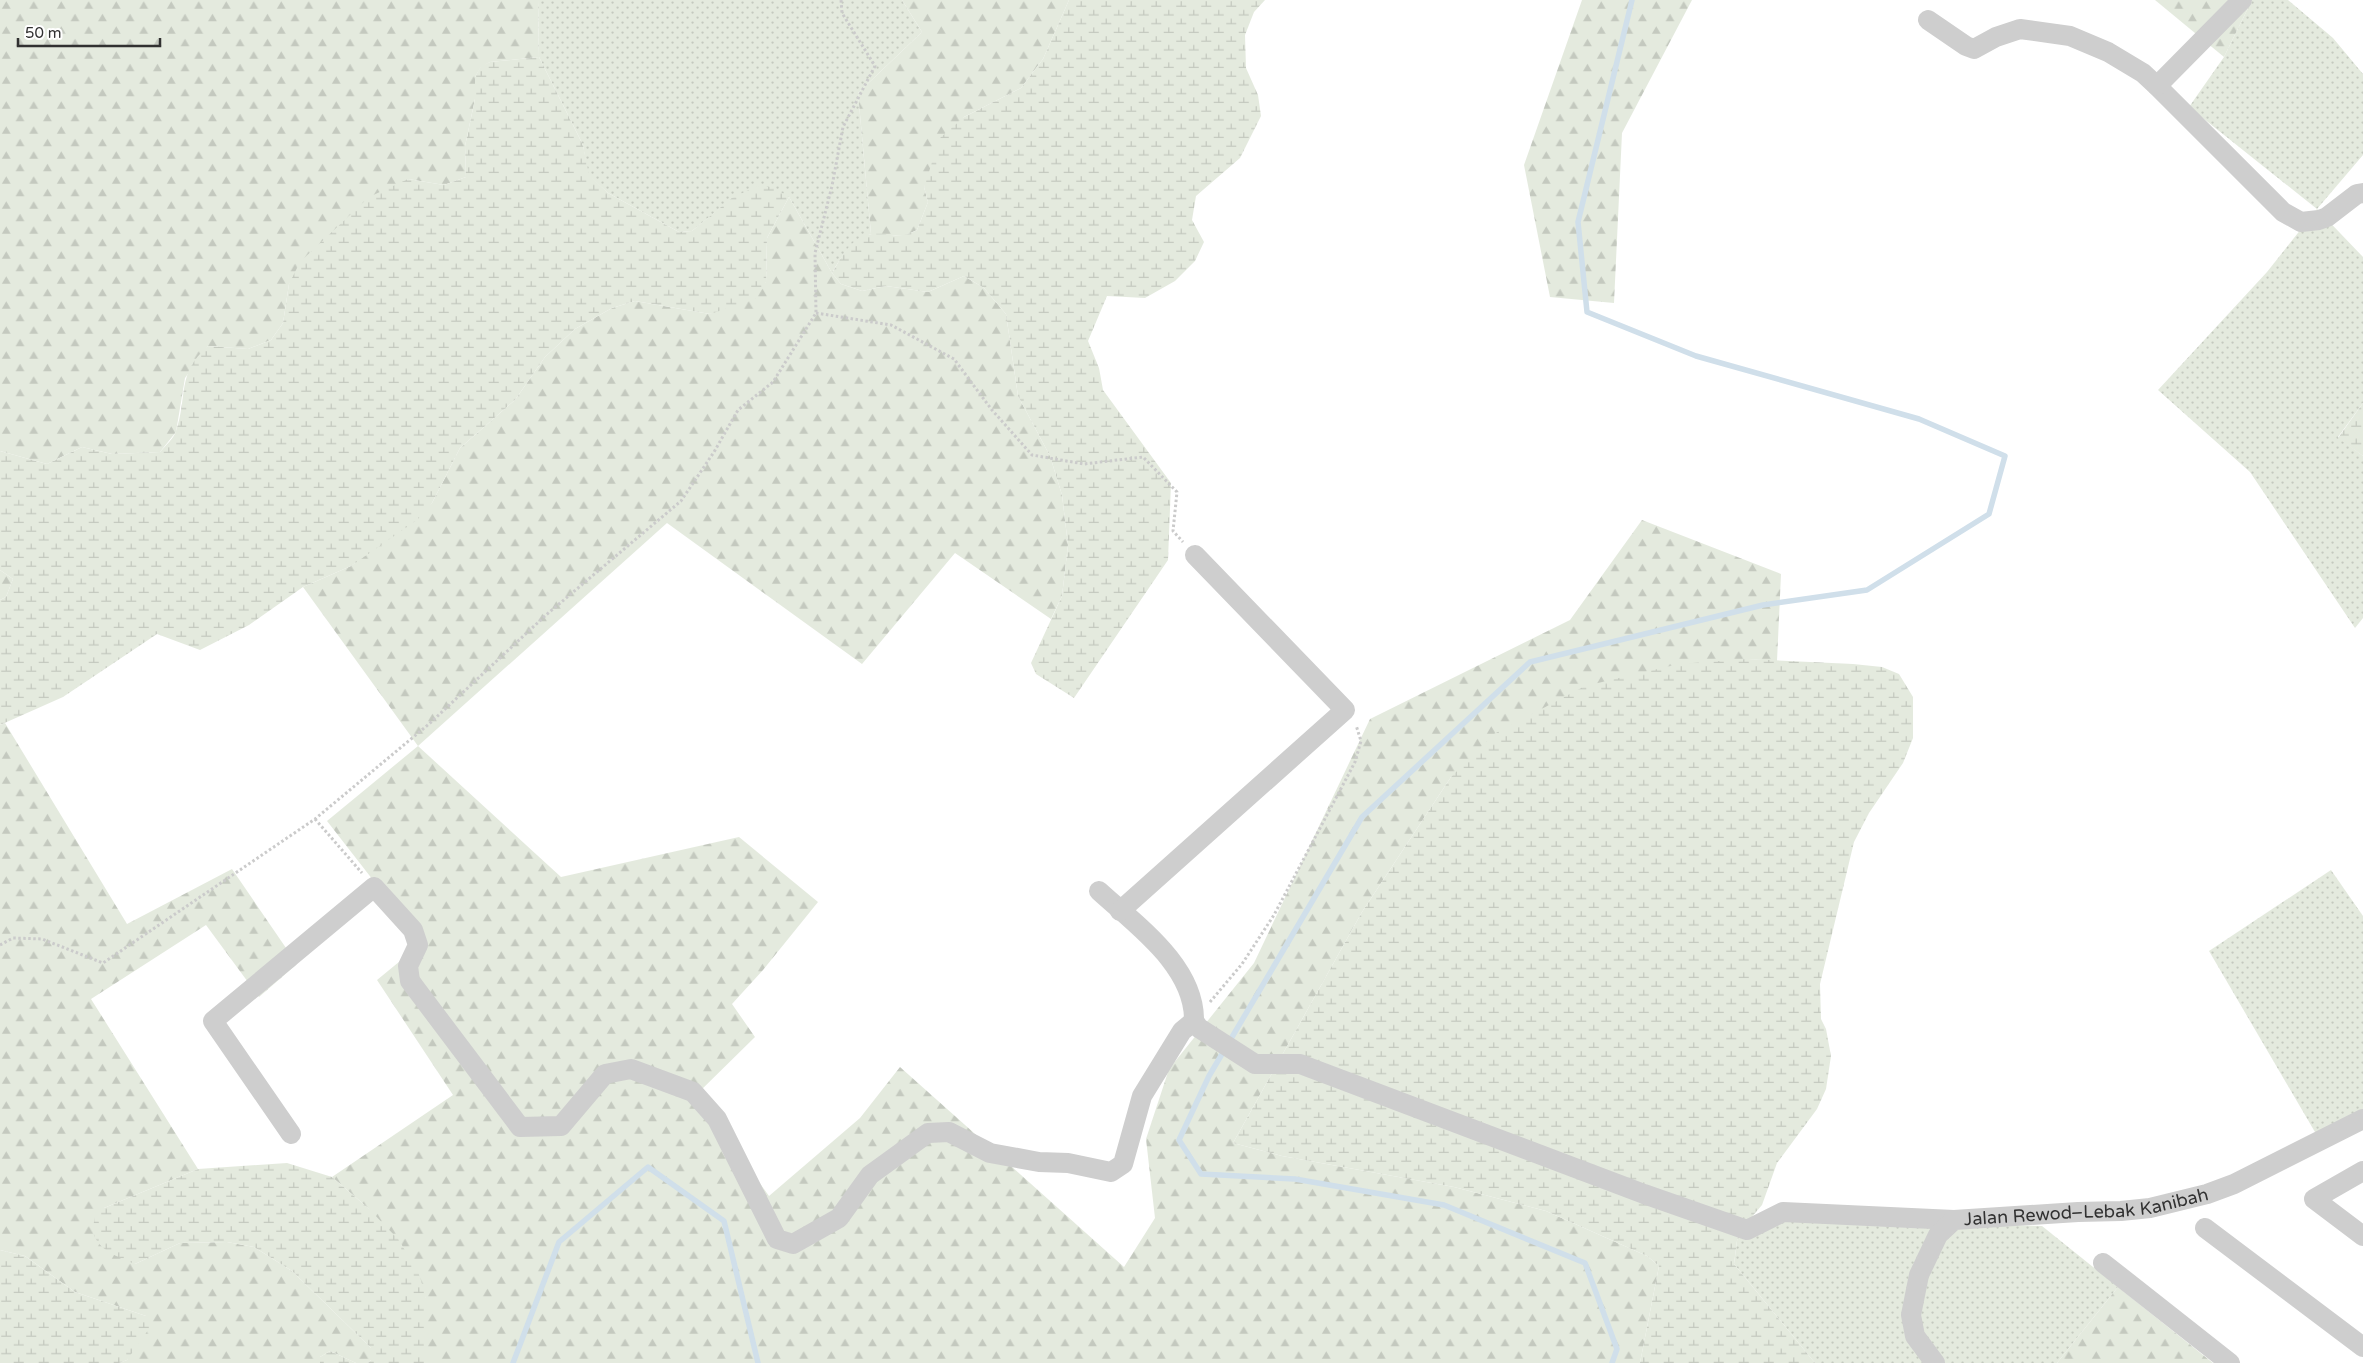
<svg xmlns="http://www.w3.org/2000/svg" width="2363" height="1363" viewBox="0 0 2363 1363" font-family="'Varela Round',sans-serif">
  <defs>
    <pattern id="grass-dots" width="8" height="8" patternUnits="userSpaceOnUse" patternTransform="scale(1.25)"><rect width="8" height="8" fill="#e4eade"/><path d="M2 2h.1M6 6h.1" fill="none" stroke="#c4c9bf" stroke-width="1.8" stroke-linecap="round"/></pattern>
    <pattern id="forest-firs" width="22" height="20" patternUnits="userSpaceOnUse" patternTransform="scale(1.25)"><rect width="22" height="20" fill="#e4eade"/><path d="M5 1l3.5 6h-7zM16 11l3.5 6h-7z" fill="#c4c9bf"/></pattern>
    <pattern id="wetland-marsh" width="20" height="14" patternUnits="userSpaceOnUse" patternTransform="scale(1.25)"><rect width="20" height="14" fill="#e4eade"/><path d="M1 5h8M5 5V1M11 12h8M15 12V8" fill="none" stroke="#c4c9bf"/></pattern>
  </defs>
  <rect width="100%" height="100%" fill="#fff"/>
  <g fill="url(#grass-dots)">
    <path d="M538 0H902L922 32 858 93 871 234C851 241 842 255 832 273L789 197 733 198 692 231 679 232 608 193 588 175 583 145 539 57Z"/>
    <path d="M2252 0H2288L2333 38 2363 74V155L2317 209 2363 257V403L2338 437 2363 456V618L2355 628 2250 472 2158 390 2267 272 2317 209 2189 107 2224 57Z"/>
    <path d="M2331 870 2363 916V1122L2322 1144 2209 951Z"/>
    <path d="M1784 1217 2042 1226 2118 1287 2057 1363H1815L1734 1264 1738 1233Z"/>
  </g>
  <g fill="url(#forest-firs)">
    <path d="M0 0H538L539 57 490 62 481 67 475 77V99L465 146 466 177 444 185 408 179 289 284 283 323 271 340 248 349 208 346 185 378 176 432 160 452 112 454 82 447 47 464 0 451Z"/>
    <path d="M902 0H1069L1043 59 1021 88 964 117 924 187 928 202 917 230 904 236 871 234 858 93 922 32Z"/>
    <path d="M1582 0H1692L1622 133 1614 303 1550 297 1524 165Z"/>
    <path d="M2155 0H2252L2224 57Z"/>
    <path d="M789 197 832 273 841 284 862 291 886 286 928 292 964 276 984 288 1006 314 1018 396 1050 456 1062 495 1068 545 1062 596 1051 619 955 553 862 664 667 523 418 746 561 877 739 837 818 902 763 970 732 1004 755 1037 696 1095 769 1196 860 1118 900 1067 1124 1267 1155 1218 1146 1139 1169 1069 1254 963 1370 719 1570 620 1642 520 1781 574 1777 661 1748 659 1451 777 1362 912 1233 1143 1282 1156 1454 1187 1546 1211 1647 1256 1659 1266 1640 1363H426V1298L368 1208 332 1177 453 1095 377 980 422 943 327 821 418 746 303 587 351 566 432 503 460 448 515 400 545 357 575 329 612 308 635 301 710 314 766 282 767 238Z"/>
    <path d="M0 570 13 579 6 597 0 600Z"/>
    <path d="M5 723 127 924 232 869 297 964 259 997 206 925 91 999 198 1169 104 1208 135 1264 180 1243 227 1242 254 1247 292 1271 371 1348V1360L368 1363H356L330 1351 320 1357V1363H119L127 1360 146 1316 75 1292 25 1256 0 1250V725Z"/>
    <path d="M2118 1287 2213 1363H2057Z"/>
  </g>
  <g fill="url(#wetland-marsh)">
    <path d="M1069 0H1265L1254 12 1245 35 1246 68 1258 95 1261 116 1240 158 1196 196 1192 220 1204 242 1195 261 1175 281 1145 298 1107 296 1088 341 1099 368 1103 390 1171 483 1168 560 1074 698 1036 674 1031 663 1062 596 1068 545 1062 495 1050 456 1018 396 1006 314 984 288 964 276 928 292 886 286 862 291 841 284 832 273C841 258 851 236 872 234 892 232 896 241 917 230L928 202 924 187 940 138 964 117 1021 88 1043 59Z"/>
    <path d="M539 57 583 145 589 175 608 193 679 232 692 231 732 198 757 186 772 187 789 197 767 238 766 282 755 299 710 314 635 301 612 308 575 329 545 357 515 400 460 448 432 503 417 520 351 566 303 587 249 625 200 650 157 634 63 697 0 725V600L6 597 13 579 0 570V451L47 464 82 447 112 454 160 452C165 446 174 438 176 431 188 396 176 374 208 346L248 349 271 340 283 323 289 284 300 262 369 197 408 179 444 185 466 177 465 146 475 99V77L481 66 490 62Z"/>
    <path d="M2363 403V456L2338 438Z"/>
    <path d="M1748 659 1853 664 1882 667 1899 674 1913 697V738L1903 763 1869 813 1854 842 1820 984 1821 1019 1826 1029 1831 1056 1826 1089 1817 1109 1777 1163 1762 1205 1738 1233 1734 1264 1815 1363H1640L1659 1266 1647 1256 1546 1211 1454 1187 1282 1156 1233 1143 1362 912 1451 777 1494 734 1585 686 1679 664Z"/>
    <path d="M287 1163 332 1177 368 1208 399 1240 420 1277 426 1298V1363H368L371 1360V1348L292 1271 254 1247 227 1242 180 1243 135 1264C120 1258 97 1250 93 1232 92 1227 95 1220 95 1216L104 1208 198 1169Z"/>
    <path d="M0 1250 25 1256 75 1292 146 1316 151 1326 127 1360 119 1363H0Z"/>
    <path d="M330 1351 356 1363H320V1357Z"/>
  </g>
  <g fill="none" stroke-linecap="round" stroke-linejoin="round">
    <g stroke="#d0dfea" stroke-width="5.5">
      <path d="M513 1363 559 1242 648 1167 724 1221 758 1363"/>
      <path d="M1612 1363 1617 1349 1585 1263 1444 1205 1295 1179 1201 1174 1179 1140 1209 1076 1362 817 1530 662 1763 605 1867 590 1989 514 2005 456 1919 419 1696 356 1587 312 1578 222 1632 0"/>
    </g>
    <g stroke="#cbcbcb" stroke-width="3" stroke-dasharray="2.5 2.5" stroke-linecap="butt">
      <path d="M816 313 891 325 954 359 992 410 1032 455 1084 464 1143 457 1177 492 1173 531 1183 542"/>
      <path d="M315 819 362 873"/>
      <path d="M0 945 13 938 42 939 103 963 315 819 429 724 546 615 681 501 714 452 738 410 773 382 816 313 815 253 832 186 843 127 875 66 842 13 841 0"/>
      <path d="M1210 1002 1242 964 1274 915 1355 762 1361 741 1356 725"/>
    </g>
    <g stroke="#cecece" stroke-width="20">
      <path d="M1928 20 1966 46 1974 49 1996 37 2020 29 2070 36 2108 52 2143 73 2157 86 2283 212 2301 222 2319 220 2327 217 2357 194 2363 193"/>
      <path d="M2157 86 2242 0"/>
      <path d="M1099 891C1136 925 1195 966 1194 1021"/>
      <path d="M1120 911 1345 710 1195 555"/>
      <path d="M291 1134 213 1021 374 887 413 930 418 945 408 966 410 981 520 1127 561 1126 605 1074 631 1069 693 1092 717 1119 777 1239 793 1244 839 1218 870 1175 928 1133 949 1132 990 1153 1039 1162 1068 1163 1111 1172 1123 1164 1142 1096 1182 1031 1194 1021 1199 1028 1255 1064H1300L1644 1194 1747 1230 1783 1212 1954 1220"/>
      <path d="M2363 1171 2314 1199 2363 1236"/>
      <path d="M2205 1228 2363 1347"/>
      <path d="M2103 1263 2230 1363"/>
      <path id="s1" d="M1935 1363 1915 1336 1911 1315 1919 1275 1938 1235 1954 1220 2078 1212 2121 1211 2150 1208 2207 1194 2234 1184 2363 1119"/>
    </g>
  </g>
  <g text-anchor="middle" stroke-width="5" stroke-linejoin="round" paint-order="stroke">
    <g font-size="18" fill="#313131" stroke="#fff">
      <text dy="6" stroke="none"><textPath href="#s1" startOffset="295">Jalan Rewod–Lebak Kanibah</textPath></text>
    </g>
  </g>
  <path d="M18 38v8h142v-8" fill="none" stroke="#313131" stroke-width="2.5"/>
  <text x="25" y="38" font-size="15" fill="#313131" stroke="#ffffff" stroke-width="4" paint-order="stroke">50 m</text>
</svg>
